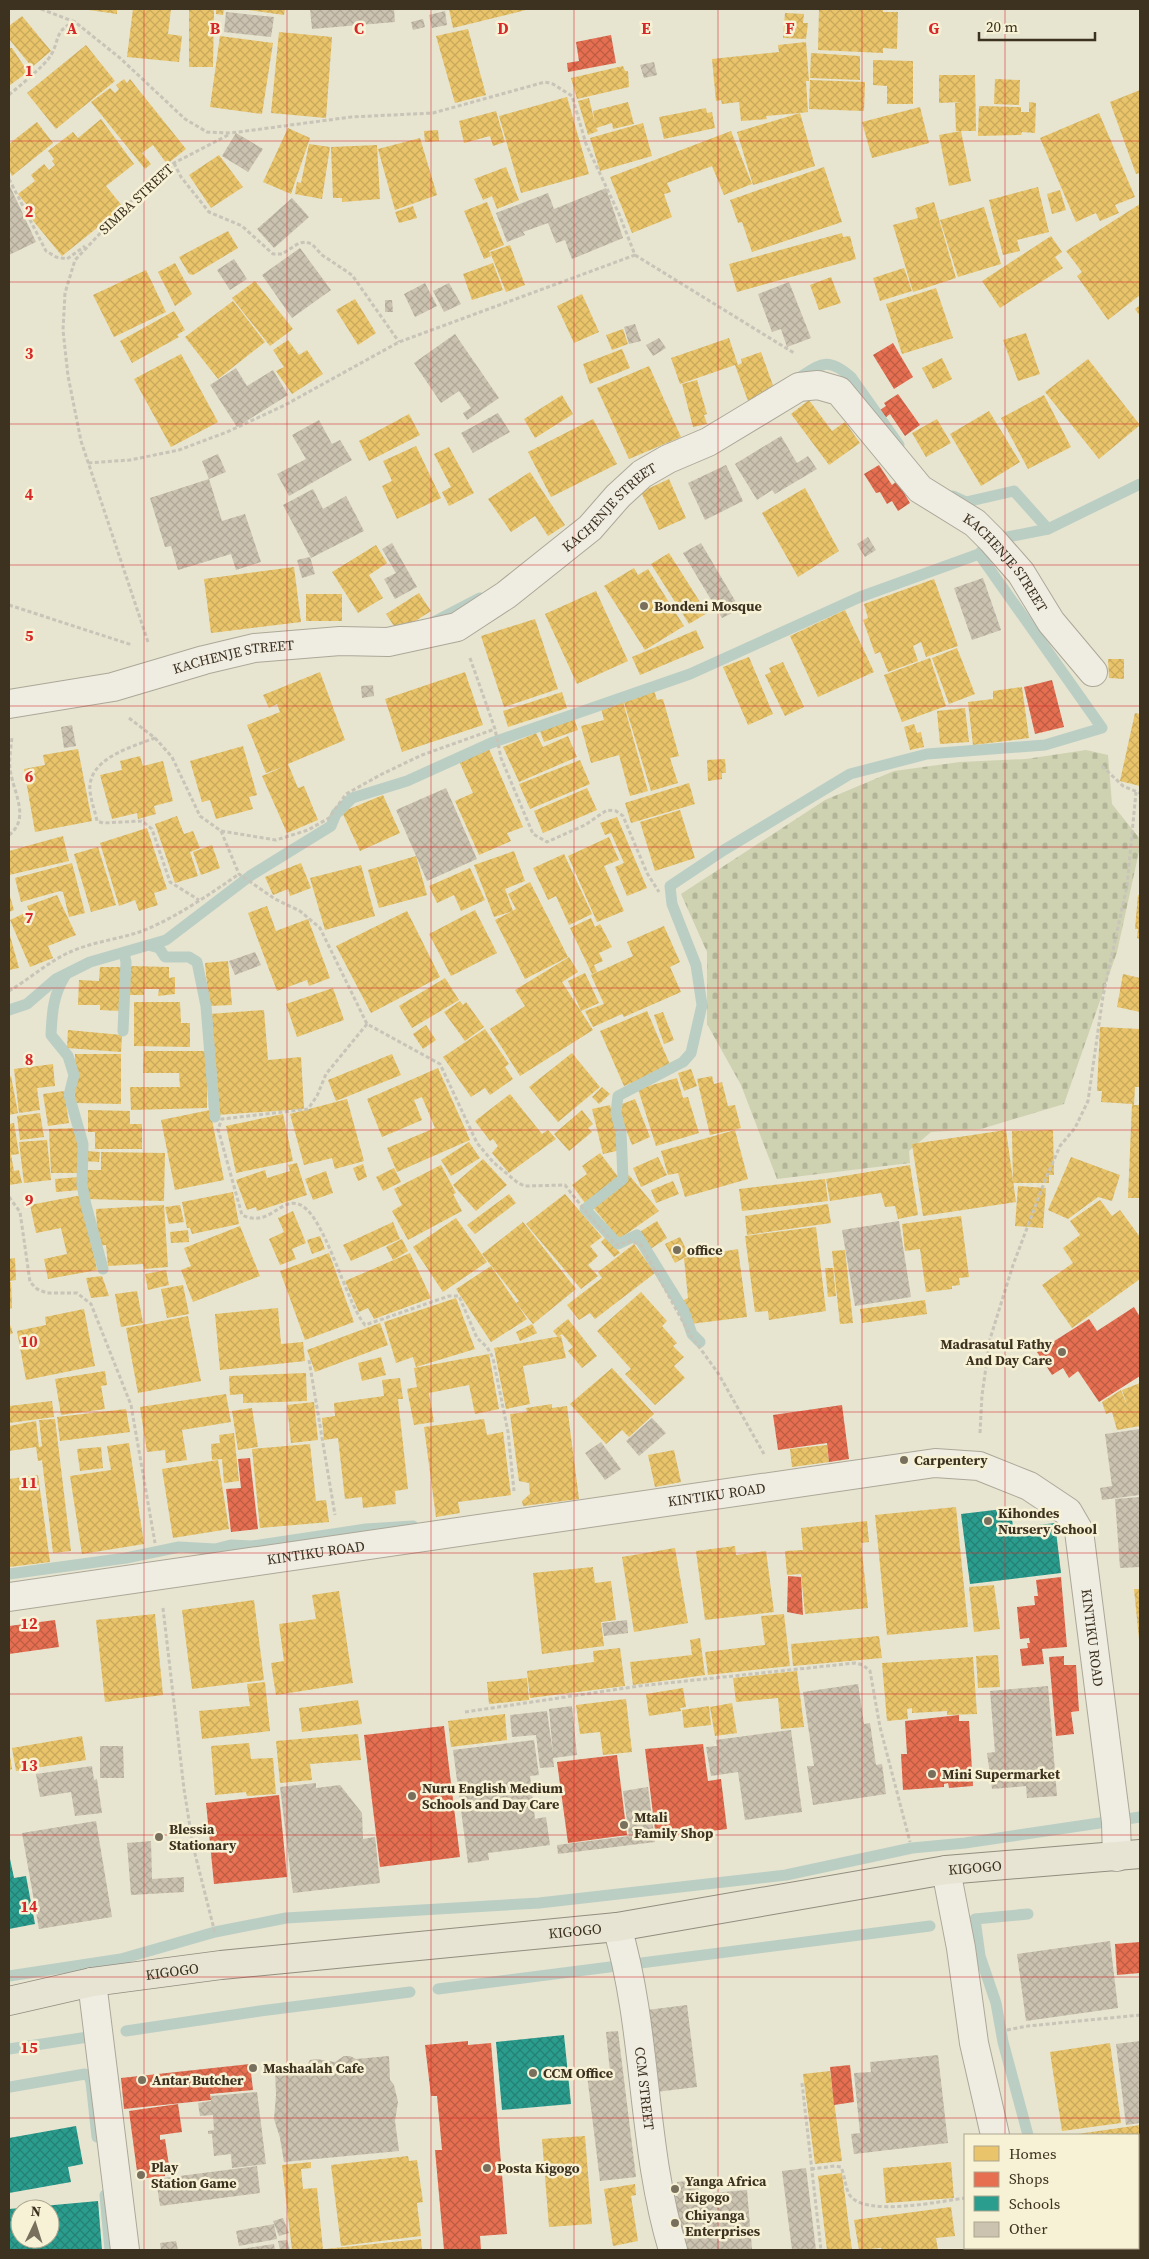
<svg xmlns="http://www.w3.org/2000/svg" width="1149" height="2259" viewBox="0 0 1149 2259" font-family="'Source Serif 4',serif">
  <defs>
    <pattern id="cemetery-stones" width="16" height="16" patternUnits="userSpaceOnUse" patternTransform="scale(1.25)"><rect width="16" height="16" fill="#ced2b1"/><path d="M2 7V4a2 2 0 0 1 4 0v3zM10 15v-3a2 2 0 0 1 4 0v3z" fill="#b2b598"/></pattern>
    <pattern id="homes-cross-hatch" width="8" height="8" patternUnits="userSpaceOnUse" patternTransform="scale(1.25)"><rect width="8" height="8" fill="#e9c46a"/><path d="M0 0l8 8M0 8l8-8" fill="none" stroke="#c9a95b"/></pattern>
    <pattern id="shops-cross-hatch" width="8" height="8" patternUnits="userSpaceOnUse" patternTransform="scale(1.25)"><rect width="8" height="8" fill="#e76f51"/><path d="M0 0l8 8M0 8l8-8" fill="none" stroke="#bc5c43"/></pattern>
    <pattern id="schools-cross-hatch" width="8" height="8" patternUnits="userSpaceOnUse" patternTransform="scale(1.25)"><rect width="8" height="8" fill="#2a9d8f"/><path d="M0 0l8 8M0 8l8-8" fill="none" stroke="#258174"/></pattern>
    <pattern id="building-cross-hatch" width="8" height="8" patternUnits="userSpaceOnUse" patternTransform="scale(1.25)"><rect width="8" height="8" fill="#cbc2b0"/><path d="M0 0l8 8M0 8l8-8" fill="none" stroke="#afa797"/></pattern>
  </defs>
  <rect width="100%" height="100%" fill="#e7e4d0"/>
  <path fill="url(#cemetery-stones)" d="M1086 750 1108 755 1112 804 1140 839V847L1117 952 1064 1104 981 1129 931 1132 909 1151 910 1163 777 1179 741 1085 707 1024V952L681 894 825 800 894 771 960 762 1026 759Z"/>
  <g fill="url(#homes-cross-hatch)">
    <path d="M82 9H117V14Z"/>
    <path d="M133 9H171L168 34 182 36 179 62 127 57Z"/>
    <path d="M189 9H214L213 67H189Z"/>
    <path d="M216 9H224L223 15 216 14Z"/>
    <path d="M241 9H285L284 15Z"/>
    <path d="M449 9H530L453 28Z"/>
    <path d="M819 9H883V12H898L897 49 883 48V53L818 50Z"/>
    <path d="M785 13 804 14 803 23H808L806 39 783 38Z"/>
    <path d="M22 16 51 51 32 67 9 39V26Z"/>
    <path d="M468 29 486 95 455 103 436 36Z"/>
    <path d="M279 32 332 37 326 118 271 113Z"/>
    <path d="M220 36 273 43 262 114 210 107Z"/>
    <path d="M806 42 809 81H806L808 112 800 113 815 166 753 185 737 132 800 113 766 116 767 119 741 121 739 102 722 104 721 100 716 101 712 59 779 52 778 45Z"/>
    <path d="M86 45 115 81 56 129 27 93Z"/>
    <path d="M9 48H12L28 72 10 85Z"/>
    <path d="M811 53 860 56V80L810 78Z"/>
    <path d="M873 60 913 61V104H887V86L873 85Z"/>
    <path d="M623 66 625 71H628L629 87 577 99 571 78Z"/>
    <path d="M939 75H975L976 131H956L955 103 961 102 939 103Z"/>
    <path d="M124 79 127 83 130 79 186 149 167 164 153 145 142 153 151 164 145 169 91 102 110 88 115 93 119 89 116 85Z"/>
    <path d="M995 79 1020 80 1019 105 994 104Z"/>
    <path d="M810 80 865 82 864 111 809 109Z"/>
    <path d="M1140 90V173L1136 174 1110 102Z"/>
    <path d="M567 97 589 174 521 193 499 116Z"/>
    <path d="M589 98 595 124 593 111 628 102 634 124 613 129 612 123 596 128 598 131 588 135 578 101Z"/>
    <path d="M1029 102 1036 103 1035 133 1022 132 1021 135 978 136 979 106 1021 107V112H1029Z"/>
    <path d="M920 107 929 143 872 158 862 122Z"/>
    <path d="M706 108 707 113 712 112 715 128 664 139 659 117Z"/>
    <path d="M496 111 505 142 493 146 490 136 464 143 459 121Z"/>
    <path d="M1099 113 1135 197 1115 205 1119 213 1100 221 1096 213 1076 222 1040 138Z"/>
    <path d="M101 119 134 164 106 186 123 207 62 256 30 217 34 214 18 194 35 181 31 175 44 164 49 170 55 165 52 161 54 159 48 151 73 132 78 138Z"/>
    <path d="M37 122 53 143 12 176 9 170V144Z"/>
    <path d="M643 123 652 156 600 171 590 138Z"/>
    <path d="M288 128 310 138 291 194 263 182Z"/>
    <path d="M438 130 439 141 425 142 424 131Z"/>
    <path d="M731 131 752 184 724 195 712 166 667 183 671 192 664 194 672 217 632 233 610 177Z"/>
    <path d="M961 131 971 181 949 186 939 135Z"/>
    <path d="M420 138 437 195 395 210 378 149Z"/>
    <path d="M309 144 330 147 322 199 295 194 297 182 301 183Z"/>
    <path d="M377 145 380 199 342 202V198H333L331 147Z"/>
    <path d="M219 155 243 187 211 208 189 175Z"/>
    <path d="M506 167 519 200 497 209 492 196 483 200 474 179Z"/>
    <path d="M824 167 842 222 752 252 742 222 738 223 730 200Z"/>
    <path d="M1038 187 1049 232 1017 240 1020 251 1003 255 989 200Z"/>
    <path d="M1060 190 1066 210 1052 214 1047 194Z"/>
    <path d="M487 202 504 245 489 251 491 256 484 259 464 211Z"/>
    <path d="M934 202 956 278 913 292 893 225 918 218 915 208Z"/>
    <path d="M1140 204V295L1108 320 1077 276 1082 272 1066 251Z"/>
    <path d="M413 206 417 218 399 223 395 212Z"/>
    <path d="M984 207 1001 264 958 277 940 220Z"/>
    <path d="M228 231 238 248 193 275 189 274 179 257Z"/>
    <path d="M842 233 843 237 850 236 856 259 737 292 729 264Z"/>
    <path d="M1051 236 1062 252 1055 257 1063 268 1000 308 982 281Z"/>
    <path d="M510 245 525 285 506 292 490 252Z"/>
    <path d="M175 263 192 294 175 306 158 272Z"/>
    <path d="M493 263 503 290 472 300 463 274Z"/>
    <path d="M904 268 912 291 880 301 873 278Z"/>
    <path d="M146 270 166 312 114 337 93 295Z"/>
    <path d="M831 277 841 303 819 310 810 285Z"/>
    <path d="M255 281 293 329 270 346 232 298Z"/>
    <path d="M936 288 953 338 902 354 886 304Z"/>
    <path d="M582 294 599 332 574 343 557 306Z"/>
    <path d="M355 299 376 333 358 345 336 310Z"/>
    <path d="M233 301 265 342 218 379 185 337Z"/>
    <path d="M1140 305V316L1135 309Z"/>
    <path d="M174 311 185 330 177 335 179 337 132 363 120 341Z"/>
    <path d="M623 329 628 344 612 350 606 335Z"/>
    <path d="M1026 333 1040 374 1018 381 1003 340Z"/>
    <path d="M729 338 738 365 742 363 741 359 761 352 775 391 748 401 735 365 680 384 671 358Z"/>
    <path d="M288 340 299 355 307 350 323 374 292 394 276 371 284 367 273 350Z"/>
    <path d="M622 349 630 368 590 384 583 364Z"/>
    <path d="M181 354 218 422 171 447 134 379Z"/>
    <path d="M942 358 952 379 933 389 922 368Z"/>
    <path d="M1088 359 1140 425 1099 459 1045 392Z"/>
    <path d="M649 366 681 437 629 459 597 388Z"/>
    <path d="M697 380 707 414 704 415 707 424 693 427 682 384Z"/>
    <path d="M562 395 573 414 535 438 524 419Z"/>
    <path d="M1044 395 1071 447 1028 469 1001 418Z"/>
    <path d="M809 400 832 431 845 422 860 443 829 465 791 414Z"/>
    <path d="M989 411 1020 462 981 486 950 434Z"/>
    <path d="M409 414 420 435 369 461 359 441Z"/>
    <path d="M593 419 617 464 551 497 528 452Z"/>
    <path d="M937 419 951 443 926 457 912 433Z"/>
    <path d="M416 446 441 498 397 519 382 486 392 481 383 461Z"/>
    <path d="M449 447 474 493 449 506 442 492 451 487 434 454Z"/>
    <path d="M530 472 565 525 548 536 535 516 511 532 488 499Z"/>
    <path d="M669 479 686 518 659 530 641 492Z"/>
    <path d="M805 488 839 551 798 577 762 513Z"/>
    <path d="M376 545 387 563 369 575 383 598 358 613 332 572Z"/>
    <path d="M669 553 707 613 689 624 651 564Z"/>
    <path d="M294 567 301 622 211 633 204 579Z"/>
    <path d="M634 568 638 575 648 569 684 626 645 650 604 586Z"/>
    <path d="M934 579 958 646 926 657 921 642 913 646 918 661 888 672 880 652 875 654 863 620 868 618 864 604Z"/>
    <path d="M596 591 628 661 577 684 545 614Z"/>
    <path d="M419 593 431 611 398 632 386 614Z"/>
    <rect x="306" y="594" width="36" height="27"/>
    <path d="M845 610 874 672 818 697 790 636Z"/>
    <path d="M535 619 558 689 504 707 481 636Z"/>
    <path d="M696 630 704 648 640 675 632 657Z"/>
    <path d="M957 648 975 694 949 704 932 658Z"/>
    <path d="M749 657 773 714 748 725 723 667Z"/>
    <path d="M930 658 946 706 902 722 884 675Z"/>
    <path d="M1108 659H1124V679L1109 678Z"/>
    <path d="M783 662 804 707 785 716 765 675 771 672 769 668Z"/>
    <path d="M320 672 345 740 288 764 298 788 304 786 318 820 287 833 262 776 283 767 266 773 247 725 280 712 277 704 269 708 263 695Z"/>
    <path d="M465 672 483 725 402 752 385 699Z"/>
    <path d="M1022 687 1029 738 973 745 968 702 993 699V691Z"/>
    <path d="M654 690 657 700 663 699 679 756 670 758 678 783 651 791 623 699Z"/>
    <path d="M562 692 567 708 508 727 503 711Z"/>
    <path d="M623 702 648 791 630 796 619 755 591 763 581 726 604 720 601 708Z"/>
    <path d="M965 708 969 742 940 744 937 711Z"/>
    <path d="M1135 713 1140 714V786L1120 781Z"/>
    <path d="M574 718 578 730 544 742 540 731Z"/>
    <path d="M914 724 917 733 921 732 924 747 910 750 904 727Z"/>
    <path d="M536 733 543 747 568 736 577 757 519 782 503 747Z"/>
    <path d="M243 746 257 795 249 797 253 809 216 819 210 800 202 802 190 761Z"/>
    <path d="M78 749 92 821 35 832 24 769 45 765 43 755Z"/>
    <path d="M489 749 523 827 507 833 511 841 479 855 455 801 473 793 459 761Z"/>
    <path d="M140 756 143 766 163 761 173 801 154 806 156 814 138 819 137 813 112 819 100 775 122 770 120 761Z"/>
    <path d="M725 759 726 773H722V779L708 781 707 760Z"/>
    <path d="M580 760 590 784 530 809 519 784Z"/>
    <path d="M689 783 695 804 631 823 625 803Z"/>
    <path d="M587 788 597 810 543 833 534 811Z"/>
    <path d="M383 795 400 833 360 851 342 812Z"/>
    <path d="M680 810 695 858 655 871 640 822Z"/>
    <path d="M177 816 184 834 193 831 200 848 190 852 198 876 175 883 155 824Z"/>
    <path d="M617 817 647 888 627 896 615 867 624 863 611 833 605 835 600 823Z"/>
    <path d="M147 828 167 889 154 893 158 905 139 911 135 900 119 906 100 843Z"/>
    <path d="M63 836 69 861 9 875V851Z"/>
    <path d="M609 837 619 860 604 866 624 911 597 922 568 856Z"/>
    <path d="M212 845 220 868 201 875 193 852Z"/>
    <path d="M98 847 116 905 91 912 74 854Z"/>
    <path d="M514 851 525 881 505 889 513 911 494 917 474 865Z"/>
    <path d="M564 854 592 914 569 925 556 896 548 900 533 868Z"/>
    <path d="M416 856 427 895 379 908 368 870Z"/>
    <path d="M72 863 85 913 69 917 63 892 60 891 21 902 15 878Z"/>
    <path d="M301 863 311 888 290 896 288 889 273 895 265 877Z"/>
    <path d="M361 865 375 916 325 930 310 878Z"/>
    <path d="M470 868 485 900 461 911 454 895 437 903 429 886Z"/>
    <path d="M530 882 568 957 525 979 495 920 516 909 508 894Z"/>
    <path d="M9 893 14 910 9 912Z"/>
    <path d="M57 895 76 935 48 946 53 958 30 967 10 920 29 911 27 906Z"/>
    <path d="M1138 895 1140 896V939L1137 938 1138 929H1135Z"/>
    <path d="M267 906 276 931 308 919 330 978 309 986 307 980 277 991 248 913Z"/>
    <path d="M475 910 497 953 451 976 429 934Z"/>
    <path d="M407 911 440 977 371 1013 336 946Z"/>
    <path d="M591 918 595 927 600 924 612 947 599 953 603 961 594 965 597 972 592 974 570 928Z"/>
    <path d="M664 926 680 962 670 967 681 992 624 1017 622 1014 593 1027 585 1011 604 1004 591 975 633 956 627 942Z"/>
    <path d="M9 932 19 968 9 970Z"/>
    <path d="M569 957 578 972 562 982 593 1030 520 1076 490 1029 525 1006 515 990Z"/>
    <path d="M228 961 232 1005 209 1006 205 963Z"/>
    <path d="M129 966 169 967V978L175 977V994L158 996 159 989H144V995H128Z"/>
    <path d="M100 967H125L124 987 120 986V1011L100 1010V1005H78L79 980 99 981Z"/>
    <path d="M585 973 599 1003 581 1011 568 981Z"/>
    <path d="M1123 974 1140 978V1012L1117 1007Z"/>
    <path d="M445 978 459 1000 412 1028 399 1006Z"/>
    <path d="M333 988 344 1020 297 1037 286 1004Z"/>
    <path d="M460 1001 463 1005 466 1002 484 1027 465 1041 444 1012Z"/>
    <path d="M134 1002H180L181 1023H190V1047L134 1046Z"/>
    <path d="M264 1010 268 1060 301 1057 304 1109 217 1115 210 1014Z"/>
    <path d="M647 1011 671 1067 624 1086 600 1031Z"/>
    <path d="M663 1012 674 1040 664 1044 654 1015Z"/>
    <path d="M426 1025 436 1040 423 1049 413 1034Z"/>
    <path d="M1100 1027 1140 1029V1087H1135L1134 1105H1140V1198H1128L1132 1104 1101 1102 1102 1091H1097Z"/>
    <path d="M485 1029 509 1064 505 1067 513 1079 490 1095 485 1088 471 1097 443 1057Z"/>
    <path d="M68 1030 122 1035 121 1052 67 1048Z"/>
    <path d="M144 1051H207V1108L131 1110 130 1087H180L179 1073H143Z"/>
    <path d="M572 1053 600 1087 558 1122 529 1087Z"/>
    <path d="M75 1054H121V1104L75 1103Z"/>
    <path d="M392 1054 401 1075 336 1101 328 1080Z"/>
    <path d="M53 1064 55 1086 37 1088 40 1110 19 1113 14 1069Z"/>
    <path d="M438 1068 470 1140 397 1172 387 1148 435 1128 422 1097 414 1100 422 1120 382 1137 367 1099Z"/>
    <path d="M691 1069 697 1086 684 1091 678 1073Z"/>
    <path d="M11 1076 18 1113 9 1115V1077Z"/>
    <path d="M712 1076 714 1084 722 1082 728 1106 735 1105 741 1128 710 1135 697 1079Z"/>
    <path d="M677 1078 683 1098 688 1097 699 1133 656 1146 638 1089Z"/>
    <path d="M602 1087 610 1094 599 1104 592 1097Z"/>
    <path d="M64 1091 69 1123 48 1126 43 1094Z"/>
    <path d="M510 1094 542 1134 548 1130 556 1139 509 1173 492 1153 498 1146 493 1139 490 1141 475 1121Z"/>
    <path d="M347 1099 364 1161 335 1169 332 1158 304 1165 290 1114Z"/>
    <path d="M635 1099 650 1137 632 1145 617 1106Z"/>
    <path d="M610 1105 621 1150 603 1154 592 1109Z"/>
    <path d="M88 1110 130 1111V1124H142V1149H95V1132H88Z"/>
    <path d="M210 1110 224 1180 175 1190 161 1120Z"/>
    <path d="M582 1110 593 1124 588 1128 592 1132 569 1151 554 1134Z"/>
    <path d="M40 1113 44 1137 20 1140 17 1116Z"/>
    <path d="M283 1114 293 1161 236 1173 226 1126Z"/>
    <path d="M14 1123 19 1154 11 1155 14 1171 19 1170 22 1183 9 1185V1124Z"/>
    <path d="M78 1128 79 1173H51L49 1129Z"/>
    <path d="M735 1130 748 1179 685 1197 678 1173 668 1175 661 1151Z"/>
    <path d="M1006 1130 1016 1202 923 1216 912 1144Z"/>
    <path d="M1053 1130 1054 1175H1049V1183H1013L1012 1131Z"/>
    <path d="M47 1140 51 1180 24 1183 19 1142Z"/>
    <path d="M469 1142 480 1158 451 1176 441 1160Z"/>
    <path d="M84 1151 100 1152 99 1162 84 1161Z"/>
    <path d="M101 1152 165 1153 164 1201 86 1199 87 1170H101Z"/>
    <path d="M600 1153 619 1178 585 1203 572 1185 587 1174 582 1166Z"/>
    <path d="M658 1157 667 1175 641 1187 633 1168Z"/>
    <path d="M1071 1157 1120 1175 1112 1201 1098 1197 1068 1219 1048 1210Z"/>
    <path d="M483 1159 507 1185 476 1211 453 1185Z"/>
    <path d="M297 1163 307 1195 257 1211 256 1207 247 1210 236 1180 265 1170 267 1178 290 1171 288 1165Z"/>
    <path d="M363 1164 367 1177 358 1181 353 1168Z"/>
    <path d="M441 1165 456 1193 453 1194 462 1211 408 1240 392 1211 402 1205 394 1189Z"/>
    <path d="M910 1165 918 1215 898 1219 895 1206 885 1207 881 1193 830 1201 826 1179Z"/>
    <path d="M394 1168 401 1182 383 1191 376 1177Z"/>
    <path d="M326 1171 333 1193 313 1200 305 1179Z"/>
    <path d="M629 1175 659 1211 619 1239 593 1207Z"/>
    <path d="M79 1177 80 1190 56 1192 55 1179Z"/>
    <path d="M825 1179 828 1201 742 1211 739 1189Z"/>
    <path d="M673 1181 679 1194 656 1203 651 1190Z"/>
    <path d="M1018 1186 1046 1188 1043 1228 1015 1226Z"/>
    <path d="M233 1192 239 1224 192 1234 190 1228H187L182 1202Z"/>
    <path d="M509 1194 516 1203 475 1234 467 1225Z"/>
    <path d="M565 1194 602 1237 590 1246 598 1256 588 1265 598 1276 581 1289 526 1224Z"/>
    <path d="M82 1195 97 1270 48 1279 44 1259 67 1254 61 1228 36 1233 30 1205Z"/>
    <path d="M1100 1200 1112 1216 1120 1210 1140 1237V1279L1072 1328 1042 1285 1073 1263 1063 1248 1080 1235 1070 1221Z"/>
    <path d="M828 1204 831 1223 747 1235 745 1216Z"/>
    <path d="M164 1205 168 1267 144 1269 143 1264 108 1266 106 1245 98 1246 96 1209Z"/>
    <path d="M180 1205 184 1222 169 1224 165 1207Z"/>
    <path d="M293 1211 306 1243 292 1249 296 1259 280 1265 269 1239 284 1232 278 1218Z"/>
    <path d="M961 1216 969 1277 959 1278 960 1285 952 1286V1289L926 1292 920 1249 905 1251 902 1224Z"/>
    <path d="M456 1218 487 1262 443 1292 413 1247Z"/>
    <path d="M657 1221 667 1238 649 1250 638 1233Z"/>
    <path d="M393 1222 400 1239 351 1261 343 1245Z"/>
    <path d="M523 1222 576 1289 533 1324 516 1303 519 1301 482 1254Z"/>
    <path d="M240 1226 260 1276 193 1302 181 1270 191 1266 184 1248Z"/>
    <path d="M816 1227 826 1311 769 1320 768 1311 755 1312 745 1236Z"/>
    <path d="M188 1230 189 1242 171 1243 170 1232Z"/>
    <path d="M320 1236 325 1249 312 1254 307 1240Z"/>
    <path d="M606 1237 620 1253 614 1257 601 1242Z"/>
    <path d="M680 1237 689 1255 675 1263 665 1244Z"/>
    <path d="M402 1239 408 1251 393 1260 386 1247Z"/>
    <path d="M634 1244 655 1273 595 1319 590 1313 579 1320 567 1305 602 1278 598 1272Z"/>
    <path d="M738 1249 747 1317 690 1324 680 1302 688 1298 684 1258Z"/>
    <path d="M845 1250 853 1323 840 1324 832 1251Z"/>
    <path d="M329 1253 354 1322 305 1340 280 1271Z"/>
    <path d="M410 1253 431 1298 374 1319 368 1308 359 1312 345 1281Z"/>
    <path d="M15 1258 16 1280 9 1281V1259Z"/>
    <path d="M491 1266 527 1319 491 1342 456 1289Z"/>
    <path d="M825 1268H833L836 1296 828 1297Z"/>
    <path d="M166 1270 169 1285 148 1290 145 1274Z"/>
    <path d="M102 1276 109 1296 91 1298 86 1278Z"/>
    <path d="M9 1282H11L12 1308 9 1309Z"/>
    <path d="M183 1285 189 1314 167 1318 161 1289Z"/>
    <path d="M137 1291 143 1323 121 1327 115 1294Z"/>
    <path d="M641 1292 667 1321 662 1326 677 1343 673 1346 684 1357 674 1366 685 1378 655 1405 625 1374 631 1369 597 1331Z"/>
    <path d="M456 1298 475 1349 416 1367 413 1357 396 1363 384 1322Z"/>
    <path d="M925 1300 927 1314 862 1323 860 1309Z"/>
    <path d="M278 1308 281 1344 303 1342 305 1361 220 1370 215 1314Z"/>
    <path d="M84 1309 95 1366 26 1380 17 1331 46 1325 45 1317Z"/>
    <path d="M188 1316 201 1381 138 1393 126 1328Z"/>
    <path d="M568 1319 597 1356 582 1368 568 1351 573 1347 562 1334 558 1337 553 1331Z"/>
    <path d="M9 1322 13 1333 9 1335Z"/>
    <path d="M380 1323 388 1345 315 1372 307 1350Z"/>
    <path d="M532 1324 537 1333 520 1341 516 1332Z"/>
    <path d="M561 1336 566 1358 523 1366 530 1404 506 1409 494 1348Z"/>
    <path d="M489 1354 499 1409 475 1414 469 1385 429 1393 434 1422 414 1425 407 1389 417 1387 414 1368Z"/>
    <path d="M381 1357 386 1375 362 1381 358 1363Z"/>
    <path d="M612 1368 654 1414 629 1437 622 1430 606 1444 570 1404Z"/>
    <path d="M105 1371 107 1385 101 1386 105 1409 61 1415 55 1379Z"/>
    <path d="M306 1373 307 1401 243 1403V1394L230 1395 229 1376Z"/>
    <path d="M400 1378 403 1399H398L408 1489 395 1491 396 1504 363 1508 362 1497 345 1499 338 1438 324 1440 322 1418 335 1416 334 1403 384 1396 382 1380Z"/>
    <path d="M1140 1383V1426L1117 1430 1112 1412 1106 1414 1102 1402 1121 1390 1128 1408 1122 1390Z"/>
    <path d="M226 1394 231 1422 182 1430 187 1460 166 1463 165 1450 147 1452 140 1407Z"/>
    <path d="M52 1401 54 1417 9 1423V1406Z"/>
    <path d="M314 1402 318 1440 291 1443 287 1405Z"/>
    <path d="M552 1404V1408L567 1406 579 1499 523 1506 522 1501 530 1494 529 1483 519 1481 510 1414 527 1412 526 1408Z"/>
    <path d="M252 1408 258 1447 238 1450 232 1411Z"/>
    <path d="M126 1409 130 1432 60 1441 57 1417Z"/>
    <path d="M55 1419 71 1551 53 1553 42 1460 38 1461 36 1447 9 1451V1426L36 1421 39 1447 42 1446 39 1420Z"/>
    <path d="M484 1419 487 1435 503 1432 511 1495 458 1502 460 1513 436 1517 424 1427Z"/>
    <path d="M234 1433 239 1481 224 1483 222 1459 212 1460 211 1444 220 1443 219 1435Z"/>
    <path d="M129 1443 144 1544 82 1554 70 1476 111 1470 107 1446Z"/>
    <path d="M310 1444 316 1501 326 1500 329 1522 260 1528 252 1449Z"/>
    <path d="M827 1445 829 1462 792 1467 790 1449Z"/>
    <path d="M101 1447 103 1468 80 1471 77 1449Z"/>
    <path d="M674 1450 681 1482 655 1487 648 1455Z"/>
    <path d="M218 1460 229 1529 173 1538 162 1469Z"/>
    <path d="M38 1475 50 1562 9 1567V1479Z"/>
    <path d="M956 1507 968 1627 887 1635 875 1515Z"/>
    <path d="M867 1521 869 1542 861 1543 868 1608 805 1614 801 1574 787 1575 785 1551 803 1550 801 1528Z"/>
    <path d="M735 1546 736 1555 766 1551 774 1612 705 1620 696 1551Z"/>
    <path d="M675 1548 688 1623 634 1632 622 1557Z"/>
    <path d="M593 1567 595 1583 611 1581 616 1620 601 1622 604 1646 542 1654 533 1573Z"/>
    <path d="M994 1585 1000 1629 974 1632 969 1587Z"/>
    <path d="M1134 1589H1140V1639H1139Z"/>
    <path d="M339 1591 353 1683 276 1695 271 1663 284 1661 279 1624 316 1619 312 1595Z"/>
    <path d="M254 1600 264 1680 192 1689 182 1610Z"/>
    <path d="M155 1614 163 1695 105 1702 96 1620Z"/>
    <path d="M784 1614 790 1666 708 1675 705 1652 765 1645 761 1616Z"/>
    <path d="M879 1636 882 1658 793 1666 791 1644Z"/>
    <path d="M700 1638 705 1675 633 1685 630 1662 692 1655 690 1640Z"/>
    <path d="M620 1648 625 1686 530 1698 527 1671 594 1662 593 1651Z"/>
    <path d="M998 1655 1000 1687 978 1688 976 1656Z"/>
    <path d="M973 1657 977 1714 947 1715V1711L912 1713V1708L907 1709 908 1719 887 1721 882 1663Z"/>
    <path d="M797 1671 804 1727 781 1729 778 1698 736 1702 733 1678Z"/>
    <path d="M527 1678 529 1700 489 1704 487 1682Z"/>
    <path d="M265 1682 270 1731 202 1739 199 1711 250 1706 247 1684Z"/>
    <path d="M683 1688 686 1707 680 1708 681 1711 649 1716 646 1694Z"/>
    <path d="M626 1699 632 1752 603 1755 600 1732 580 1734 576 1705Z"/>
    <path d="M358 1700 362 1724 302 1732 299 1708Z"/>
    <path d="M732 1703 737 1733 715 1736 710 1707Z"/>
    <path d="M709 1706 711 1725 684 1728 682 1710Z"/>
    <path d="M505 1714 507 1740 451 1747 448 1721Z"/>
    <path d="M358 1734 361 1760 310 1764 312 1780 280 1783 276 1741Z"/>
    <path d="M82 1736 86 1760 16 1771 12 1748Z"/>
    <path d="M249 1743 251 1759 273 1758 276 1794 247 1796 246 1792 215 1795 211 1746Z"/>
    <path d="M10 1756 12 1769 9 1770V1757Z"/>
    <path d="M1110 2043 1121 2123 1062 2131 1050 2052Z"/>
    <path d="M830 2071 842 2161 815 2164 803 2074Z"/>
    <path d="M1140 2125V2151H1138V2135H1071Z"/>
    <path d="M585 2136 592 2224 549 2227 542 2139Z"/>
    <path d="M408 2156 409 2161 417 2160 423 2202 417 2203 421 2236 341 2246 331 2165Z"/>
    <path d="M311 2162V2168L301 2169 303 2189 317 2188 323 2250H292L282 2165Z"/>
    <path d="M951 2162 954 2198 886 2203 883 2168Z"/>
    <path d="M842 2173 852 2250H827L818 2176Z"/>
    <path d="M635 2184 636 2195 631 2196 638 2241 613 2246 604 2189Z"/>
    <path d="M951 2207 955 2236 936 2238 938 2250H882L881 2248 859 2250 854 2220Z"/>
    <path d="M421 2239 422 2250H325V2249Z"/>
  </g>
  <g fill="url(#shops-cross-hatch)">
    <path d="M611 35 616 63 568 72 567 63 579 61 576 42Z"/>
    <path d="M893 343 913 377 894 389 873 355Z"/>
    <path d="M898 394 920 425 905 436 890 414 885 418 880 410 886 406 884 403Z"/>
    <path d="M879 465 892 485 897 481 910 503 898 511 892 501 887 504 880 492 876 493 864 474Z"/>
    <path d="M1052 680 1064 727 1035 734 1024 687Z"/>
    <path d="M1134 1307 1140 1317V1376L1099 1402 1078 1371 1069 1378 1063 1368 1052 1375 1037 1352 1089 1319 1097 1331Z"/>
    <path d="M842 1405 849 1459 829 1462 827 1443 778 1450 773 1415Z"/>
    <path d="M250 1458 258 1529 231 1532 226 1489 241 1488 238 1459Z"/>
    <path d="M788 1576 801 1577 803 1615 787 1612Z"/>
    <path d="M1061 1577 1067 1647 1042 1649 1044 1664 1022 1666 1020 1649 1028 1648 1027 1643H1030L1029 1638 1020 1639 1017 1607 1035 1605 1034 1596H1038L1036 1580Z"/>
    <path d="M55 1620 59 1647 9 1654V1626Z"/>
    <path d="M1064 1656V1665H1076L1079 1711 1071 1712 1074 1734 1056 1736 1049 1657Z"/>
    <path d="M959 1715V1721H969L973 1786 949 1788 948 1783 944 1784V1787L903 1790 901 1754H907L905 1721Z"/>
    <path d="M444 1726 460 1857 380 1867 364 1735Z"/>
    <path d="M703 1744 708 1781 721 1779 727 1829 656 1838 645 1749Z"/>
    <path d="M617 1755 627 1835 568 1843 557 1762Z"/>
    <path d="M279 1795 287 1877 214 1884 206 1803Z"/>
    <path d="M1140 1942V1973L1117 1975 1115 1944Z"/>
    <path d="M468 2041V2045L491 2043 507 2234 480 2236 481 2250H444L435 2150H442L437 2096H431L425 2045Z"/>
    <path d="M250 2064 253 2090 210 2094 211 2100 124 2109 121 2078Z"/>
    <path d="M850 2065 854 2102 834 2105 830 2067Z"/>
    <path d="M178 2104 182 2132 160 2135V2140L165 2139 170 2172 165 2173V2176L138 2179 129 2111Z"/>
  </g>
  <g fill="url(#schools-cross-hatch)">
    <path d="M1011 1508 1013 1528 1055 1523 1061 1573 970 1584 961 1514Z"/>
    <path d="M9 1854 14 1878 26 1876 35 1924 9 1929Z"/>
    <path d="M564 2035 571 2104 502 2110 496 2042Z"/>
    <path d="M76 2126 83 2164 68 2167 71 2182 9 2193V2138Z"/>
    <path d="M98 2201 102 2250H9V2209L20 2208V2239H50V2209L21 2208Z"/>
  </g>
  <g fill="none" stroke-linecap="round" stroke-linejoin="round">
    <g stroke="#bacec4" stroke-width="11">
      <path d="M794 381C819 366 825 354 851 377L899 445"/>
      <path d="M953 496 966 502 1014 491 1048 529"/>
      <path d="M432 623 480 598"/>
      <path d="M152 946 159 948 165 957H189L197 962 206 1006 215 1117"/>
      <path d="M65 976C53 995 52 1013 51 1035L68 1056 74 1075 69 1095 83 1144 82 1185 86 1205 103 1269"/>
      <path d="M9 1010 27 1004 56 979 90 962 166 940 250 876 331 826 336 814 352 798 407 781 491 743 690 674 860 597 979 554 992 540 1048 529 1140 484"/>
      <path d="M123 1031 126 962 124 953"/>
      <path d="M700 1342 692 1334 684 1311 637 1235 618 1244 585 1209 623 1179 621 1132 616 1113 618 1096 683 1062 691 1053 702 1005 696 965 672 904 670 886 724 850 850 774 927 754 1045 745 1102 728 979 554"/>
      <path d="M9 1574 126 1558 179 1547 215 1549 231 1545 252 1546 366 1529 413 1526"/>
      <path d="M9 1976 121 1959 215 1932 286 1918 539 1903 786 1875 912 1848 965 1843 1140 1817"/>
      <path d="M438 1989 930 1926"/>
      <path d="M126 2031 260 2011 410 1992"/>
      <path d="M9 2049 88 2037"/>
      <path d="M10 2087 85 2074 89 2076 91 2082 97 2137"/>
      <path d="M1028 2135 1003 2042 996 2003 980 1956 975 1919 1028 1914"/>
      <path d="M105 2195 110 2250"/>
      <path d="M1052 2248 1053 2250"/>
    </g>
  </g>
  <g fill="url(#building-cross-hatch)">
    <path d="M310 9H394L395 22 312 29Z"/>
    <path d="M445 11 447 25 432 28 429 15Z"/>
    <path d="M226 12 274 17 271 37 224 32Z"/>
    <path d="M423 19 425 27 413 30 411 22Z"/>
    <path d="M654 62 657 75 644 78 640 65Z"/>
    <path d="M236 133 263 149 248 172 222 156Z"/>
    <path d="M9 184 36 242 9 255Z"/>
    <path d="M606 188 623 238 572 259 565 240 556 243 548 223 523 232 525 235 507 242 496 213 548 193 554 209Z"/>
    <path d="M292 198 309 217 274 248 257 229Z"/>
    <path d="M300 248 331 290 292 318 262 275Z"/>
    <path d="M234 259 247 279 230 290 217 270Z"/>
    <path d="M789 282 811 338 787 347 781 329 772 332 758 294Z"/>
    <path d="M425 283 437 306 415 317 404 294Z"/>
    <path d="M449 283 461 304 444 312 433 291Z"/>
    <path d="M385 300H392L393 312H385Z"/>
    <path d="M635 324 641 341 629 344 624 327Z"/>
    <path d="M455 334 499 398 467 420 463 413 471 408 459 391 441 403 414 363Z"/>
    <path d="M659 338 666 348 653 356 646 345Z"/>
    <path d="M236 368 247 386 273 370 288 395 237 427 210 385Z"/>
    <path d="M498 413 510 432 473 453 461 433Z"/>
    <path d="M319 420 332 444 340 440 352 460 289 496 277 474 306 459 292 435Z"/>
    <path d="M781 436 797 463 808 456 817 469 775 494 772 490 757 500 735 464Z"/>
    <path d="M218 454 226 472 209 479 202 461Z"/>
    <path d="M726 465 743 501 705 520 688 483Z"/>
    <path d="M209 479 222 521 245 514 261 562 236 570 231 554 178 570 171 546 165 547 150 498Z"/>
    <path d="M313 489 323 509 346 496 364 531 311 558 283 505Z"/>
    <path d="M868 537 876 550 865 557 857 544Z"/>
    <path d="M392 543 417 587 395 599 384 579 396 573 382 549Z"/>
    <path d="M701 543 740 609 722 618 683 553Z"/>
    <path d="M310 557 315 574 302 578 297 560Z"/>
    <path d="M983 578 1001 630 972 640 954 588Z"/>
    <path d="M373 685 374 696 362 698 361 686Z"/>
    <path d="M72 725 76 746 64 748 61 727Z"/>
    <path d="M446 788 477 859 427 881 396 810Z"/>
    <path d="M255 952 261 965 235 975 229 961Z"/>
    <path d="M899 1221 911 1297 855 1306 842 1230Z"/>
    <path d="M652 1418 666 1433 639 1456 626 1441Z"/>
    <path d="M1140 1429 1139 1495 1102 1500 1100 1488 1112 1486 1105 1434Z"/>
    <path d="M601 1442 621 1469 605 1480 585 1453Z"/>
    <path d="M1140 1497V1567L1120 1568 1115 1499Z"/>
    <path d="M627 1620 628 1633 604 1636 602 1623Z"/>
    <path d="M858 1684 864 1724 870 1723 876 1765 882 1764 886 1794 813 1805 807 1766H814L803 1692Z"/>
    <path d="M1048 1686 1057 1796 1027 1798 1026 1786 992 1789 987 1753 995 1752 990 1691Z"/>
    <path d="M572 1706 577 1755 553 1758 554 1767 540 1768 536 1735 512 1737 510 1715 547 1711 553 1754 549 1709Z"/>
    <path d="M791 1730 802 1812 745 1820 738 1772 711 1776 706 1747 717 1746 716 1740Z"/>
    <path d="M534 1740 539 1775 530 1776 535 1819 546 1817 550 1845 488 1853 489 1860 468 1863 453 1750Z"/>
    <path d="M100 1746H123L124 1778H100Z"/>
    <path d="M92 1766 94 1780 97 1779 102 1813 75 1816 71 1792 40 1797 36 1774Z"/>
    <path d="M316 1783V1788L340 1785 362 1813 363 1839 375 1837 380 1883 293 1893 280 1787Z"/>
    <path d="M648 1787 655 1842 558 1854 557 1845 629 1836 623 1791Z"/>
    <path d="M96 1821 112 1917 39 1929 22 1833Z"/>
    <path d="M151 1841 152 1879 184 1877V1892L131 1895 127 1843Z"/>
    <path d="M1110 1941 1118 2008 1026 2021 1017 1954Z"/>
    <path d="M687 2005 697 2087 656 2092 647 2010Z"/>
    <path d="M618 2031 636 2177 600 2181 587 2075 610 2072 606 2032Z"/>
    <path d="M1140 2041V2123L1126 2125 1116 2044Z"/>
    <path d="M938 2055 948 2143 854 2154 851 2134 860 2133 854 2073 871 2072 870 2062Z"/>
    <path d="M344 2056H350L356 2059 389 2056 390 2080 394 2085 398 2102 395 2121 399 2151 284 2162 280 2138 274 2119 276 2095 275 2069 307 2065 310 2060 316 2059 335 2062Z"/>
    <path d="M257 2092 266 2164 232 2168 231 2154 214 2156 212 2134H208V2131L214 2130 213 2115 200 2116 198 2103 211 2101V2096Z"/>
    <path d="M257 2166 260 2193 160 2206 156 2179Z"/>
    <path d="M806 2168 816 2250H792L782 2171Z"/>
    <rect x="1138" y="2175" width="2" height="56"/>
    <path d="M698 2180 699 2194 747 2190 752 2249 679 2250 675 2196H678L677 2182Z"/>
    <path d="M283 2218 289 2233 279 2236 273 2221Z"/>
    <path d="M274 2224 277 2239 239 2246 236 2231Z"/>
    <path d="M287 2240 290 2250H280L278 2241Z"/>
    <path d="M176 2241 178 2250H161L160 2243Z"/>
    <path d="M274 2244 275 2250H240V2249Z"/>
    <path d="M1070 2248H1118V2250H1071Z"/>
  </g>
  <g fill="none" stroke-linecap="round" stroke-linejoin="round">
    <defs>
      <g id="minor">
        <path id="s1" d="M9 704 113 687 204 660 254 648 340 641 388 642 457 627 506 595 590 528 618 496 642 474 668 459 708 442 799 387 818 385 839 391 920 489 975 523 992 540 1021 573 1051 622 1093 672"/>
        <path id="s2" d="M9 1597 935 1463 979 1466 1029 1486 1068 1512 1079 1531 1116 1822 1117 1857"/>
        <path d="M946 1870 961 1948 974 2043 995 2135"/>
        <path id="s3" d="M617 1927C648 2032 641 2145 673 2250"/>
        <path d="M92 1982 125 2250"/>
        <path d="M1020 2248 1021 2250"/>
      </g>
      <g id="major">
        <path id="s4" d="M9 2001 92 1982 221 1965 617 1927 946 1870 1140 1854"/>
      </g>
    </defs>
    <use href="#minor" stroke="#aca898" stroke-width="30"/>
    <use href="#major" stroke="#928d7f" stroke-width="30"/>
    <g stroke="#c8c4b8" stroke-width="3" stroke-dasharray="4 2.5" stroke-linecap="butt">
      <path d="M41 9 75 22 120 58 185 119 207 132 231 133 351 117 433 113 545 82 553 84 572 96 586 144 619 214 635 255 399 342 285 405 227 432 179 450 130 460 87 463"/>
      <path d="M9 95C19 86 45 66 51 55 60 40 54 30 75 22"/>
      <path d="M174 163 181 177 209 212 242 226 273 254H282L299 243 306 242 312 244 322 255 352 275 399 342"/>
      <path d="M9 179 46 251 56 257 67 259 85 246"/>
      <path d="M635 255 794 353"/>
      <path d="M9 605 132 645"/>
      <path d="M148 642 81 441 68 376 63 330 65 293 75 260 126 206 174 163 230 134"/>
      <path d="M470 658 495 729 501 758 533 834 547 842 585 825 607 810 616 811 623 816 647 873 659 892"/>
      <path d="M129 718 155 738 172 757 200 816 221 831 276 840 308 830 329 818 346 794 382 774 422 755 495 729"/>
      <path d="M155 738C131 747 87 759 90 791 91 801 95 811 97 821L103 823 142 821 152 829 170 882 199 900"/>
      <path d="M1102 766 1123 786 1140 793"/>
      <path d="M221 831 239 874 275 899 300 911 320 928 367 1024 440 1064 477 1143 493 1162 518 1183 525 1186 565 1185 590 1217 616 1245 631 1241 641 1245 689 1333 718 1373 764 1454"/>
      <path d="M9 835C31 818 13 792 10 769 9 759 11 747 12 737"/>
      <path d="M9 991C28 980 51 960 70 952 90 943 112 940 133 934 167 924 210 894 239 874"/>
      <path d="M367 1024 326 1074 317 1096 308 1109 222 1119 218 1129 242 1215C269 1228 280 1198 298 1204 324 1211 345 1301 365 1325L449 1296H459L477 1338 487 1347 493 1358 508 1432 514 1491"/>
      <path d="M9 1197 20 1212 30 1282 37 1289 47 1293H77L91 1304 131 1405 155 1543"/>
      <path d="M309 1360 335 1515"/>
      <path d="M980 1433 982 1395 990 1339 1013 1265 1046 1178 1060 1146 1075 1128 1088 1101 1103 996 1127 886 1136 792"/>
      <path d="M163 1608 184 1789 193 1846 215 1933"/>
      <path d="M465 1712 639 1686 855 1663 863 1665 870 1671 880 1727 910 1842"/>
      <path d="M1007 2030 1028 2026 1140 2015"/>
      <path d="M802 2083 821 2250"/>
      <path d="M811 2169 835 2166 841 2167C845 2176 845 2186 849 2194 862 2218 942 2201 965 2198"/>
    </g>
    <use href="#minor" stroke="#efece2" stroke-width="28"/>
    <use href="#major" stroke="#e7e4d3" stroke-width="28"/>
  </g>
  <path fill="none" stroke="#d62828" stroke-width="1" stroke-opacity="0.55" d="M144 9V2250M287 9V2250M431 9V2250M574 9V2250M718 9V2250M862 9V2250M1005 9V2135M9 141H1140M9 282H1140M9 424H1140M9 565H1140M9 706H1140M9 847H1140M9 988H1140M9 1130H1140M9 1271H1140M9 1412H1140M9 1553H1140M9 1694H1140M9 1835H1140M9 1977H1140M9 2118H1140M1005 2248V2250"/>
  <g fill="#78705d" stroke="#f7f2d6" stroke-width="2">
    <circle cx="644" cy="606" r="5"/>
    <circle cx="677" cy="1250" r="5"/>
    <circle cx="1062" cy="1352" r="5"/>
    <circle cx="904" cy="1460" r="5"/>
    <circle cx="988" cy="1521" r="5"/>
    <circle cx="932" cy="1774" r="5"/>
    <circle cx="412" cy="1796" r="5"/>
    <circle cx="624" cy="1825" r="5"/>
    <circle cx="159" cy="1837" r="5"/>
    <circle cx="253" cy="2068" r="5"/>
    <circle cx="533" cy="2073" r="5"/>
    <circle cx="142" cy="2080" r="5"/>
    <circle cx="487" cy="2168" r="5"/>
    <circle cx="141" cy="2175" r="5"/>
    <circle cx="675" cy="2189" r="5"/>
    <circle cx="675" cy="2223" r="5"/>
  </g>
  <g text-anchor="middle" stroke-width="5" stroke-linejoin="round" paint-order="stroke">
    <g font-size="14" fill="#3d311f" stroke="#f7f2d6">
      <text transform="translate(136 199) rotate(-43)" y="5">SIMBA STREET</text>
      <text dy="5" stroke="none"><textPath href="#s1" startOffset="651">KACHENJE STREET</textPath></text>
      <text dy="5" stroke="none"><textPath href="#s1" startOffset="1160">KACHENJE STREET</textPath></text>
      <text dy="5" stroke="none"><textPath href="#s1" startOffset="230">KACHENJE STREET</textPath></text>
      <text dy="5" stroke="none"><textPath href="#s2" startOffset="715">KINTIKU ROAD</textPath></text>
      <text dy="5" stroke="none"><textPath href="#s2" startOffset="310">KINTIKU ROAD</textPath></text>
      <text dy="5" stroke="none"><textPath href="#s2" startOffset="1210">KINTIKU ROAD</textPath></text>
      <text dy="5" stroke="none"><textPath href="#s4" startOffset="976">KIGOGO</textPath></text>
      <text dy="5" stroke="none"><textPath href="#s4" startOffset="571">KIGOGO</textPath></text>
      <text dy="5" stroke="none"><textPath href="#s4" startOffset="166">KIGOGO</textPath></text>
      <text dy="5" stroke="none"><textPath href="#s3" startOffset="164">CCM STREET</textPath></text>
    </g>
    <g font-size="14" font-weight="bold" fill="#3d311f" stroke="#f7f2d6" text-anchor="start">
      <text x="654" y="611">Bondeni Mosque</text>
      <text x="687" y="1255">office</text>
      <text x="1052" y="1349" text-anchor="end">Madrasatul Fathy<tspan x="1052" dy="16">And Day Care</tspan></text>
      <text x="914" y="1465">Carpentery</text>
      <text x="998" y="1518">Kihondes<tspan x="998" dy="16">Nursery School</tspan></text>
      <text x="942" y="1779">Mini Supermarket</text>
      <text x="422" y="1793">Nuru English Medium<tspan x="422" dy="16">Schools and Day Care</tspan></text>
      <text x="634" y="1822">Mtali<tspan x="634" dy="16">Family Shop</tspan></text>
      <text x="169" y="1834">Blessia<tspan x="169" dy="16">Stationary</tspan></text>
      <text x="263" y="2073">Mashaalah Cafe</text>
      <text x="543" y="2078">CCM Office</text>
      <text x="152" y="2085">Antar Butcher</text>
      <text x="151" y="2172">Play<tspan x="151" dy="16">Station Game</tspan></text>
      <text x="497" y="2173">Posta Kigogo</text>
      <text x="685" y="2186">Yanga Africa<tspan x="685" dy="16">Kigogo</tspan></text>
      <text x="685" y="2220">Chiyanga<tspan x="685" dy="16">Enterprises</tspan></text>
    </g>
  </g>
  <g font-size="16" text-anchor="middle" font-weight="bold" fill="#d62828" stroke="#f7f2d6" stroke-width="5" stroke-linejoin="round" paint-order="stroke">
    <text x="72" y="34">A</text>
    <text x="215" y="34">B</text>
    <text x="359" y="34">C</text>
    <text x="503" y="34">D</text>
    <text x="646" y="34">E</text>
    <text x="790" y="34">F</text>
    <text x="934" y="34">G</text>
    <text x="29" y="76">1</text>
    <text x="29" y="217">2</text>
    <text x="29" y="359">3</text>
    <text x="29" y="500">4</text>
    <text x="29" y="641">5</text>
    <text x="29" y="782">6</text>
    <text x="29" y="923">7</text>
    <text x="29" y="1065">8</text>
    <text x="29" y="1206">9</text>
    <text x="29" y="1347">10</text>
    <text x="29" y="1488">11</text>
    <text x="29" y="1629">12</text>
    <text x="29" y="1771">13</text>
    <text x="29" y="1912">14</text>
    <text x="29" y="2053">15</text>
  </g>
  <rect width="1149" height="2259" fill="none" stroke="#3d311f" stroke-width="20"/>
  <rect x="964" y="2134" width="175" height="115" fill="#f7f2d6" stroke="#ada58d"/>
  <rect x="974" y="2146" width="25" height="15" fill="#e9c46a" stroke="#ada58d"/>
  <text x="1009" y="2159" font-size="15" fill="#3d311f">Homes</text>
  <rect x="974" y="2172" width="25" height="15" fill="#e76f51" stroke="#ada58d"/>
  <text x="1009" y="2184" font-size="15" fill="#3d311f">Shops</text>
  <rect x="974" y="2196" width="25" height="15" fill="#2a9d8f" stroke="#ada58d"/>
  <text x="1009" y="2209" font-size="15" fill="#3d311f">Schools</text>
  <rect x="974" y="2222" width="25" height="15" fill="#cbc2b0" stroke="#ada58d"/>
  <text x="1009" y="2234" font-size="15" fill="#3d311f">Other</text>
  <g transform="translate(35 2224) rotate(4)"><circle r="24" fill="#f7f2d6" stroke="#ada58d"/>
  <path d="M0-4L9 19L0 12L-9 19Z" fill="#78705d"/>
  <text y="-8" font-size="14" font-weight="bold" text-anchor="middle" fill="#3d311f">N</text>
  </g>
  <path d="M979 32v8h116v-8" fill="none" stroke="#3d311f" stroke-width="2.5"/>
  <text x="986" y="32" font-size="15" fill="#3d311f" stroke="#f7f2d6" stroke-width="4" paint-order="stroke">20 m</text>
</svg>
